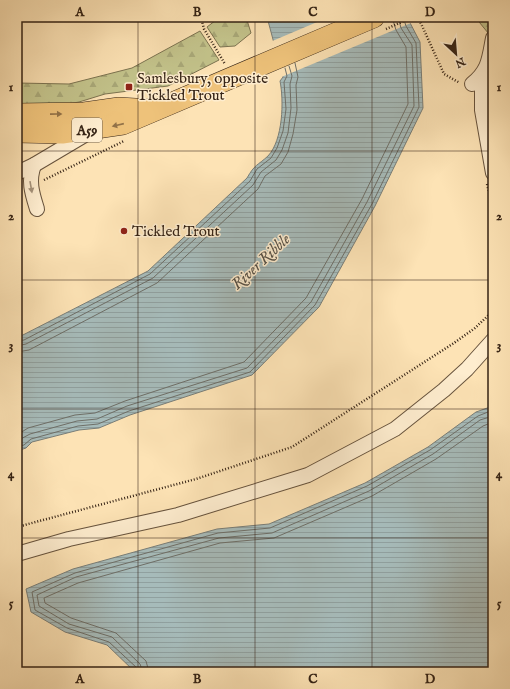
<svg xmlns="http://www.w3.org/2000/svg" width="510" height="689" viewBox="0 0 510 689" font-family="'IM FELL English',serif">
  <defs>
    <pattern id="forest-firs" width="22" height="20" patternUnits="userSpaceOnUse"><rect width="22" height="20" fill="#c3c38b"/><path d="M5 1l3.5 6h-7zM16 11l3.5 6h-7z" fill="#a8a777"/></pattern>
    <pattern id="water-rules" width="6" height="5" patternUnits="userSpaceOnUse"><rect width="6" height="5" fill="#a6bbba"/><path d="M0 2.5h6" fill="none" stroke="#90a09f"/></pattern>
  </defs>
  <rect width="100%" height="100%" fill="#fde3b5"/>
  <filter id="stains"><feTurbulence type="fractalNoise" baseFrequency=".005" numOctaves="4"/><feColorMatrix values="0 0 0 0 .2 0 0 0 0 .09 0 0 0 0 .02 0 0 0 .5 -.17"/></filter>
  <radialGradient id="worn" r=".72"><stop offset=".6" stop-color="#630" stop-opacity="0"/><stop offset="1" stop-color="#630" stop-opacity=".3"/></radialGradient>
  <g fill="url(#forest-firs)" stroke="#7c7350">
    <path d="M220 17H246L251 33 235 46 220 47 207 27Z"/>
    <path d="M475 17H493V39Z"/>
    <path d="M200 31 219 60 168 86 105 94 79 102 44 108 17 107V83L69 84 132 68Z"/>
  </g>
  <g fill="url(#water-rules)" stroke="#797e78">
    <path d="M267 17H407L420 42 423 108 375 206 319 307 252 375 130 415 99 428 79 430 32 442 26 448 17 451V338L148 271 247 178C255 164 257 166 268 156 283 140 284 101 280 81L283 77Z"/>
    <path d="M493 406V672H135L107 645 65 632 31 612 26 589 73 569 217 529 269 524 365 483 428 447 476 412Z"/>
  </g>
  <path fill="#fde3b5" d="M329 17H409L411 23 279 78 281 76 270 42Z"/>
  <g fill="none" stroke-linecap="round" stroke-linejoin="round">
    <g stroke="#6e6f68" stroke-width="1">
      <path d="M17 341 24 340 150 274 250 181 257 169 271 158 277 148 283 131 286 109 284 82 287 76 285 68"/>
      <path d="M17 346 26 344 153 278 253 185 261 172 276 160 282 150 288 133 291 108 290 84 292 76 289 66"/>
      <path d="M17 352 29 350 157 283 258 189 265 176 281 164 288 152 293 134 297 110 296 85 298 77 295 63"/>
      <path d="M17 435 28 428 75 415 95 413 125 401 244 362 306 298 362 199 408 104 406 47 396 30 392 17"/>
      <path d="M17 441 30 434 77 421 97 419 127 406 247 368 311 302 367 202 414 106 412 45 401 28 398 17"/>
      <path d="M17 447 24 445 31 439 78 426 98 424 129 411 250 372 315 305 372 204 419 107 416 43 406 26 403 17"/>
      <path d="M138 672 137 668 109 642 67 628 35 610 32 592 75 573 218 533 270 528 367 486 430 450 478 416 493 410"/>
      <path d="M143 672 140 664 112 637 69 624 39 606 37 595 76 577 219 538 272 533 369 491 433 454 480 420 493 416"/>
      <path d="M149 672 146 661 116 633 71 618 45 603 44 598 78 583 220 543 274 538 372 496 436 459 483 426 493 422"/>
    </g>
    <defs>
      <g id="minor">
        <path d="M482 76V110L493 173"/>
        <path d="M472 84C489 70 489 59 493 38"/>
        <path d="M34 165C28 181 32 193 37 209"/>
        <path d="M17 173 34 165 88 133"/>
        <path d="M17 554 69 539 178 515 308 475 395 429 444 390 467 369 493 340"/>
      </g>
      <g id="highway">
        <path d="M17 114 84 113 119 108 152 110"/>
        <path d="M17 132 62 133 123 124 374 17"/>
      </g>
    </defs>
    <use href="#minor" stroke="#67533d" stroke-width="16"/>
    <use href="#highway" stroke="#352315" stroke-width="22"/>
    <g stroke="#352315" stroke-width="2.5" stroke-dasharray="1 2" stroke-linecap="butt">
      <path d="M201 17 204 29 225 64"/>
      <path d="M418 17 444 74 460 83"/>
      <path d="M386 29 413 17"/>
      <path d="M44 180 124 141"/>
      <path d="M487 184 493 209"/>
      <path d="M17 527 196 479 292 447 454 343 475 328 493 311"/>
    </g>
    <use href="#minor" stroke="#feedcf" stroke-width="14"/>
    <use href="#highway" stroke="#eec27a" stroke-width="21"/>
  </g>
  <defs><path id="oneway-solid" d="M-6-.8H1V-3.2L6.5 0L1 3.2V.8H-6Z"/></defs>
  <g fill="#927248">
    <use href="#oneway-solid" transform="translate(56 114) rotate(-1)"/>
    <use href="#oneway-solid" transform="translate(118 125) rotate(167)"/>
  </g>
  <use fill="#a4927b" href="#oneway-solid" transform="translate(31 187) rotate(80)"/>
  <path fill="none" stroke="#352315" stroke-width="1" stroke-opacity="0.55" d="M138 17V672M255 17V672M372 17V672M17 151H493M17 280H493M17 409H493M17 538H493"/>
  <g fill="#8f2418" stroke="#feedcf" stroke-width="1.5">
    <rect x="125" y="83" width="8" height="8" rx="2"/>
    <circle cx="124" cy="231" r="4"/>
  </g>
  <g text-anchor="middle" stroke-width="3" stroke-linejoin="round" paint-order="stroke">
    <rect fill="#feedcf" stroke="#71604d" stroke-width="1" x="72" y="118" width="30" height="24" rx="3"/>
    <g font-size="14" font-weight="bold" fill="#352315">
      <text x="87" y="135">A59</text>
    </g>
    <g font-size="15" fill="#352315" stroke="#feedcf" text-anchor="start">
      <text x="137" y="83">Samlesbury, opposite<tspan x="137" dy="17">Tickled Trout</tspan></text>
      <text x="132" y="236">Tickled Trout</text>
    </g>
    <g font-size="16" font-style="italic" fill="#575147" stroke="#feedcf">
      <text transform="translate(260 261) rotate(-43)" y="6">River Ribble</text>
    </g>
  </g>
  <rect width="510" height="689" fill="none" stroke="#fde3b5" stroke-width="44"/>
  <g transform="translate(456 54) rotate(154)" stroke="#feedcf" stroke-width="3" paint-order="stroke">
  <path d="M0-3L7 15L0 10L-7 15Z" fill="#352315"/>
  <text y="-6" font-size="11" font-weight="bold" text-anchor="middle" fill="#352315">N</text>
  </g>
  <rect x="22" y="22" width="466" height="645" fill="none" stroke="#352315" stroke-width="1.5"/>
  <g font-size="13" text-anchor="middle" font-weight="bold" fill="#352315">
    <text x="80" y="16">A</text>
    <text x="197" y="16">B</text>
    <text x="313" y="16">C</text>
    <text x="430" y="16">D</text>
    <text x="11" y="91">1</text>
    <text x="499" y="91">1</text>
    <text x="11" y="220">2</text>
    <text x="499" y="220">2</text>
    <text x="11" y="349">3</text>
    <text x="499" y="349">3</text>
    <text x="11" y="478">4</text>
    <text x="499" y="478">4</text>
    <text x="11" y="607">5</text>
    <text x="499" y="607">5</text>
    <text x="80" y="683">A</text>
    <text x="197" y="683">B</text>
    <text x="313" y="683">C</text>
    <text x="430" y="683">D</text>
  </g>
  <rect width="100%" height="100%" filter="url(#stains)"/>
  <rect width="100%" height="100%" fill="url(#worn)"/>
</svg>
